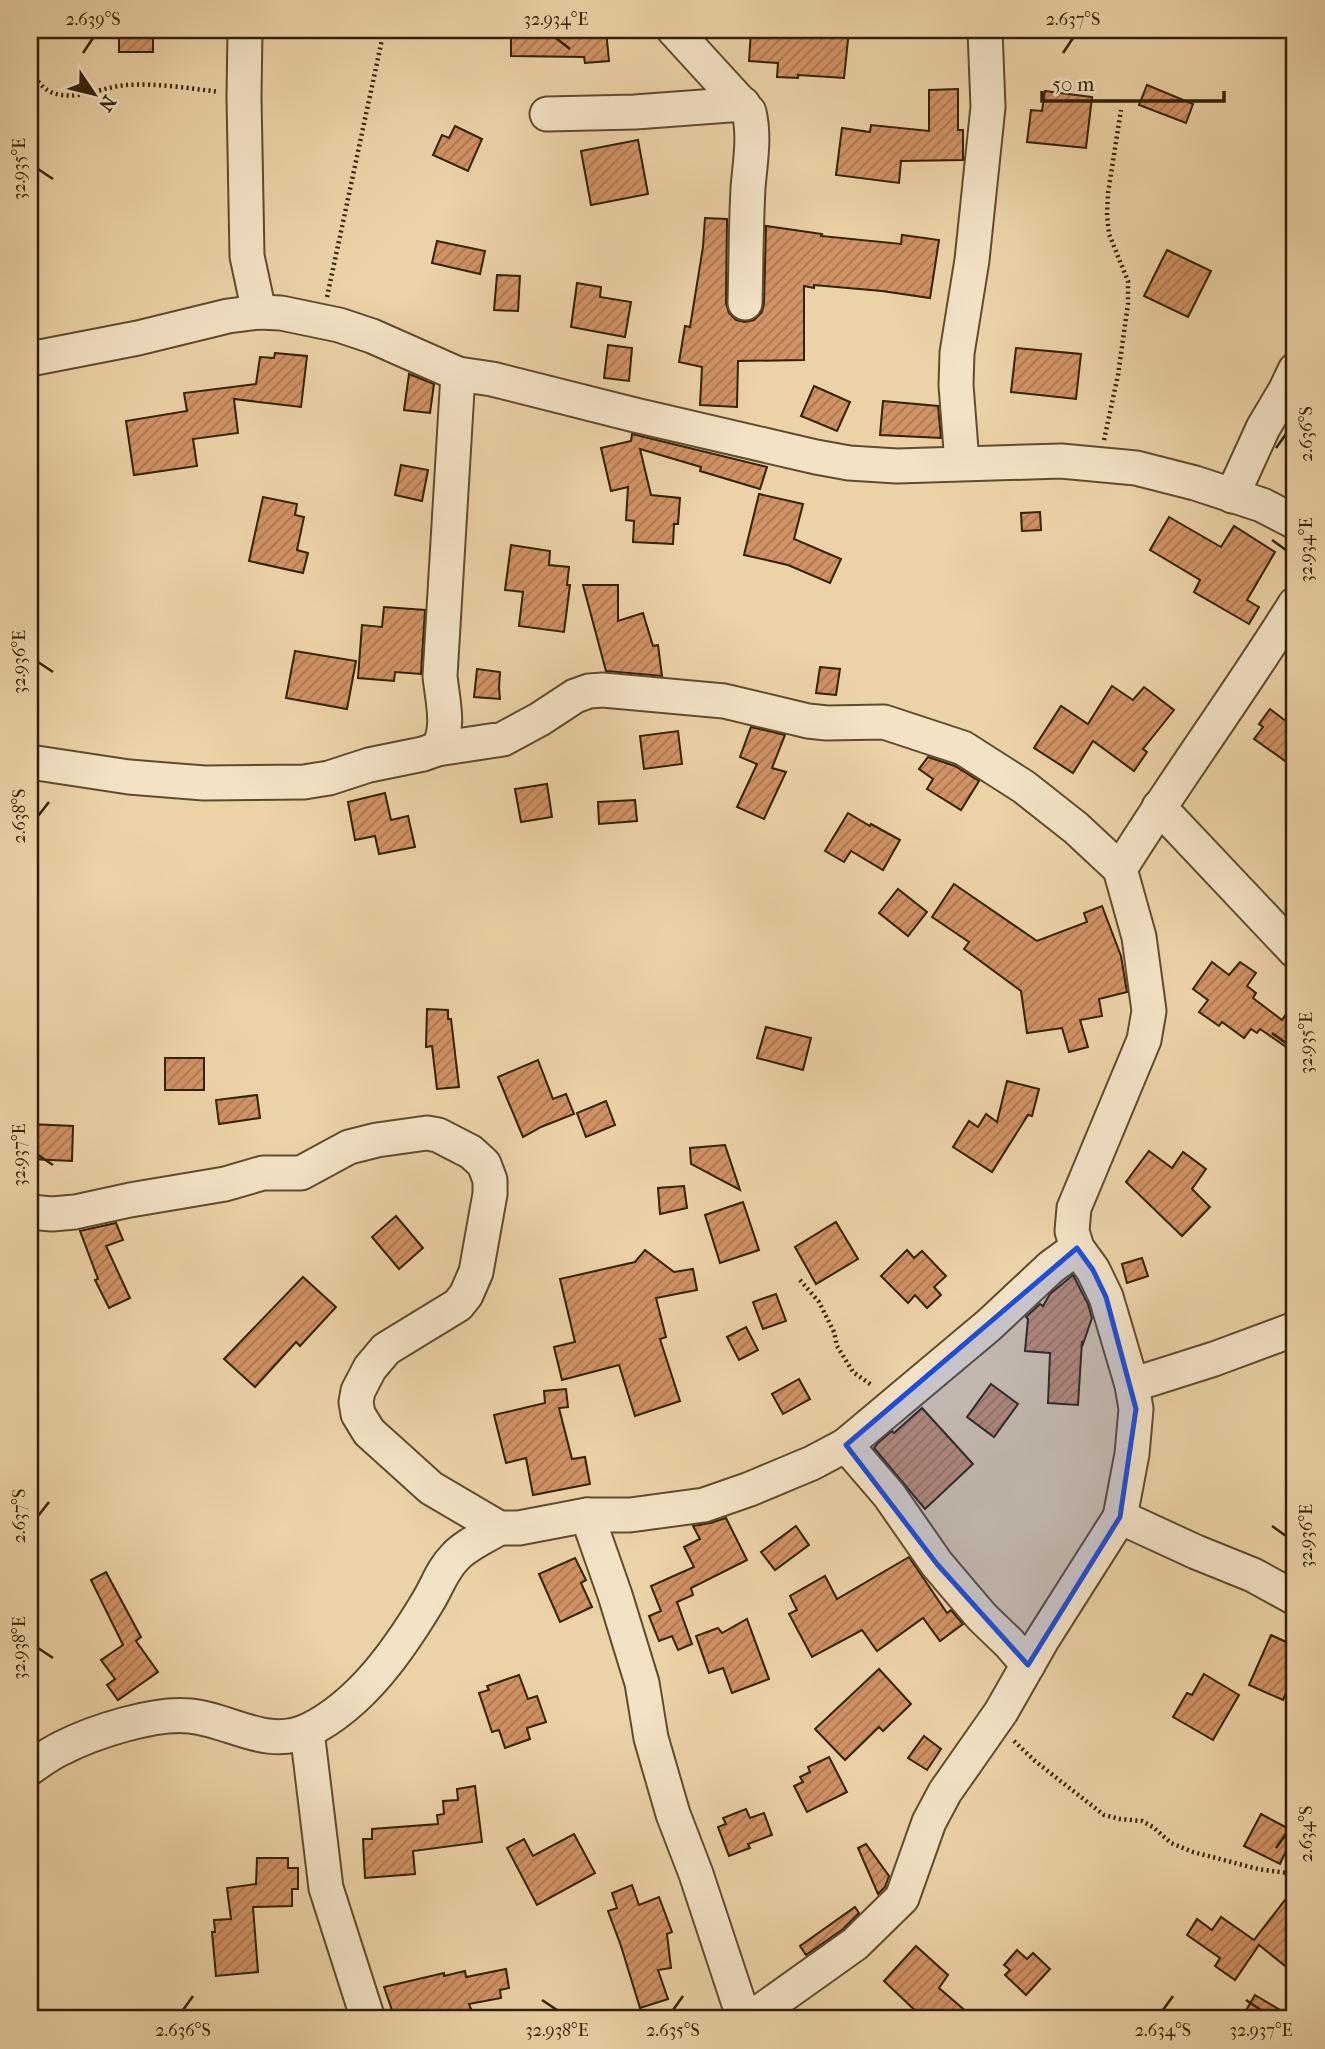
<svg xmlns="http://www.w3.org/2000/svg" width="1325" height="2049" viewBox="0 0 1325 2049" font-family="'IM FELL French Canon',serif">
  <defs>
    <pattern id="building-hatch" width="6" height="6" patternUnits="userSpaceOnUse" patternTransform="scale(1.75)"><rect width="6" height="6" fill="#d19265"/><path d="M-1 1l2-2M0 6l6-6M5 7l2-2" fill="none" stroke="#aa7751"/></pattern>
  </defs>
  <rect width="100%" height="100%" fill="#ecd2a7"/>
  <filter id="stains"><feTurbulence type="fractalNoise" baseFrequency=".00286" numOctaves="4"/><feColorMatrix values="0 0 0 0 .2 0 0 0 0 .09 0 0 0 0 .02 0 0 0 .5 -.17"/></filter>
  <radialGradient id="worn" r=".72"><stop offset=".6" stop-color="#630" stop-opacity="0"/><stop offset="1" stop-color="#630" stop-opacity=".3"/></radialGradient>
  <g fill="url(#building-hatch)" stroke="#322003" stroke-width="2">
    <rect x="119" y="30" width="34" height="22"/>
    <path d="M511 30H606L609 61 585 63 584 57 511 56Z"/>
    <path d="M751 30H849L844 78 798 75V78L777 77 778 63 749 61Z"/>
    <path d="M1147 85 1193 104 1186 123 1139 105Z"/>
    <path d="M958 89V130H963V160L901 161 899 183 836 175 842 128 870 132 871 125 929 131V90Z"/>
    <path d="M1045 91 1092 97 1086 148 1027 142 1031 110 1042 111Z"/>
    <path d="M455 126 482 139 468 171 433 155 442 135 449 138Z"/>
    <path d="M638 140 648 194 591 205 581 151Z"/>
    <path d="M705 218 727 219 726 303 729 313 736 320 745 322 754 320 762 312 764 303 766 226 822 234 821 236 901 244 902 235 939 240 930 298 882 291 814 285V288L804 286V360L738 361 737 407 700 405 702 367 679 362 685 326 690 327 703 247Z"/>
    <path d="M437 241 485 251 480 274 432 263Z"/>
    <path d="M1167 250 1211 271 1188 317 1144 296Z"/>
    <path d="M497 275 520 276 518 311 494 310Z"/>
    <path d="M577 283 601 287 600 297 631 302 625 337 571 327Z"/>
    <path d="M608 345 632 348 629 381 604 378Z"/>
    <path d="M1016 348 1081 354 1076 399 1011 392Z"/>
    <path d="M275 353 307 356 301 407 234 399 238 433 193 439 197 466 134 475 126 421 187 411 184 393 256 384 260 357 274 358Z"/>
    <path d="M409 374 434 384 430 413 404 410Z"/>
    <path d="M814 386 850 402 837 431 801 416Z"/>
    <path d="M883 401 938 406 941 438 880 435Z"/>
    <path d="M632 434 767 467 760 489 700 471 701 467 640 449 651 495 680 498 678 524H674L673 544 633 542 634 521 626 520 628 487 611 491 601 448 631 441Z"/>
    <path d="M401 465 428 470 422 501 395 495Z"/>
    <path d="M759 494 803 504 794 539 841 559 830 583 788 565 744 555Z"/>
    <path d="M263 497 297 504 295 515 304 517 297 550 308 553 303 573 249 561Z"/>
    <path d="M1040 512 1041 530 1022 531 1021 513Z"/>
    <path d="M1169 517 1221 547 1234 526 1275 552 1247 600 1259 607 1249 624 1194 592 1200 580 1150 550Z"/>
    <path d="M511 545 550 551 549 565 569 567 567 585H570L564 632 519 626 523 592 505 590Z"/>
    <path d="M583 585H618V621L643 613 653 646 658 645 662 676 606 671Z"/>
    <path d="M384 607 425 610 421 674 395 672 394 681 358 678 362 625 382 627Z"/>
    <path d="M295 651 356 661 347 709 286 698Z"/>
    <path d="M820 667 840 669 836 695 816 693Z"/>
    <path d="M477 669 500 672 499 688 500 699 474 697Z"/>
    <path d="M1112 686 1133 700 1144 687 1174 710 1143 749 1147 752 1134 771 1093 741 1073 773 1034 748 1061 706 1088 724Z"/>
    <path d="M1270 709 1295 728V768L1254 739 1263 727 1259 724Z"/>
    <path d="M751 727 785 735 772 768 786 772 764 819 737 807 757 764 740 757Z"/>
    <path d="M678 731 682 764 644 769 640 736Z"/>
    <path d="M928 757 955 766 979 781 961 810 927 789 933 779 919 769Z"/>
    <path d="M547 784 552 817 521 822 515 789Z"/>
    <path d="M385 793 391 820 408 816 415 847 379 854 375 836 355 840 348 802Z"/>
    <path d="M635 800 637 821 599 824 598 802Z"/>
    <path d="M848 813 870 826 871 824 900 840 883 870 851 851 844 862 825 851Z"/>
    <path d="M954 884 1037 941 1087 922 1084 913 1102 906 1121 956 1127 992 1099 999 1102 1016 1080 1020 1088 1047 1069 1052 1062 1028 1027 1033 1021 991 964 949 969 942 932 917Z"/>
    <path d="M898 889 927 912 908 936 879 913Z"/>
    <path d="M1212 962 1229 975 1240 962 1256 973 1247 986 1256 993 1253 998 1282 1020 1295 1001V1053L1260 1029 1257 1033 1251 1029 1244 1038 1222 1022 1219 1026 1199 1012 1208 1000 1193 989Z"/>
    <path d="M427 1009 448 1010V1019H451L459 1087 437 1089 432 1046 426 1047Z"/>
    <path d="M766 1027 811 1038 803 1070 757 1058Z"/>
    <rect x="165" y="1058" width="39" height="32"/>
    <path d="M538 1060 553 1099 566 1094 574 1114 541 1127 523 1137 498 1077Z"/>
    <path d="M1007 1081 1039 1089 1032 1116 1028 1115 992 1172 953 1147 969 1121 978 1127 986 1114 997 1122Z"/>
    <path d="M257 1095 260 1118 219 1124 216 1100Z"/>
    <path d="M606 1101 615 1125 586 1137 577 1113Z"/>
    <path d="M30 1124 73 1126 72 1161 30 1159Z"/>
    <path d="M725 1145 740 1190 691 1164 690 1148Z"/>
    <path d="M1149 1151 1172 1168 1183 1152 1206 1169 1192 1189 1210 1207 1182 1236 1126 1182Z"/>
    <path d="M684 1186 687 1208 660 1214 658 1188Z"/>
    <path d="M743 1202 759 1250 720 1263 705 1215Z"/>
    <path d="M396 1216 423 1248 399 1269 372 1237Z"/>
    <path d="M836 1222 858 1259 816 1284 795 1247Z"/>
    <path d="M116 1223 123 1240 106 1246 130 1298 109 1308 95 1280 98 1279 80 1231Z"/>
    <path d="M645 1250 674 1272 693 1269 697 1290 656 1298 666 1337 660 1339 680 1401 635 1416 619 1365 562 1380 554 1347 575 1342 560 1279 635 1262Z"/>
    <path d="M907 1250 914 1258 922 1251 946 1276 934 1287 941 1295 927 1308 915 1295 908 1303 881 1276Z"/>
    <path d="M1142 1258 1148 1276 1127 1283 1122 1264Z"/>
    <path d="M1073 1275 1088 1304 1092 1318 1083 1344 1082 1341 1078 1405 1048 1403 1050 1353 1025 1351 1028 1319 1026 1317 1040 1304 1043 1306 1050 1294Z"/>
    <path d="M303 1277 336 1307 300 1346 296 1342 255 1387 224 1359Z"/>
    <path d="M776 1294 786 1321 763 1329 753 1302Z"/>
    <path d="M746 1327 758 1350 739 1360 727 1337Z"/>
    <path d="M799 1379 810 1399 783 1414 772 1394Z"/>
    <path d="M991 1384 1018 1404 994 1437 967 1417Z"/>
    <path d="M566 1389 568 1407 559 1408 572 1459 585 1457 590 1484 533 1495 526 1458 506 1463 494 1415 545 1403 544 1391Z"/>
    <path d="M922 1408 973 1464 925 1509 874 1448 878 1443 892 1431 894 1433Z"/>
    <path d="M726 1518 747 1560 691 1588 693 1595 677 1602 692 1644 678 1650 672 1636 659 1641 649 1616 661 1611 651 1586 694 1567 684 1547 700 1539 693 1526 710 1523Z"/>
    <path d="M796 1526 809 1545 775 1570 761 1552Z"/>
    <path d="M909 1557 947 1613 951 1610 963 1624 940 1641 923 1618 877 1651 862 1630 812 1657 789 1614 797 1610 790 1596 825 1576 837 1599Z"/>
    <path d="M575 1558 586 1580 581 1583 592 1607 560 1622 539 1574Z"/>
    <path d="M106 1572 141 1637 136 1641 158 1672 118 1700 107 1685 115 1679 101 1660 123 1645 91 1580Z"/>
    <path d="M747 1619 769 1679 732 1693 723 1668 709 1673 696 1636 718 1628 722 1633Z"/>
    <path d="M1271 1635 1295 1646V1674L1283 1700 1249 1685Z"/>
    <path d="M879 1669 911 1704 883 1731 879 1727 845 1760 815 1729Z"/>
    <path d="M1204 1674 1239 1695 1213 1740 1173 1717 1187 1693 1192 1695Z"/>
    <path d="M519 1675 528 1699 537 1696 546 1722 527 1728 530 1739 505 1748 499 1730 492 1732 479 1693 489 1690 487 1686Z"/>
    <path d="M924 1736 941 1749 927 1770 908 1758Z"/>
    <path d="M829 1757 847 1792 807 1812 794 1786 803 1782 800 1777 810 1772 808 1767Z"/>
    <path d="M475 1786 482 1842 413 1851 415 1874 365 1878 363 1839H372V1829L438 1824 437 1815 444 1814 443 1801 458 1800 457 1789Z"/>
    <path d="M746 1809 750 1818 764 1813 772 1835 748 1844 750 1848 729 1856 718 1827 726 1824 723 1818Z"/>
    <path d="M1261 1814 1295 1832 1280 1864 1244 1846Z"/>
    <path d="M574 1834 595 1873 537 1905 507 1848 524 1839 533 1856Z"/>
    <path d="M866 1844 889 1876 885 1887 878 1894 858 1848Z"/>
    <path d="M257 1858H288V1868H298V1889H292V1906L253 1907 258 1972 216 1976 212 1932H215L214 1920 231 1919 227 1888 256 1884Z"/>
    <path d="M632 1885 639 1905 659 1897 672 1932 667 1934 671 1968 658 1970 668 1999 640 2008 621 1946 608 1911 617 1908 612 1893Z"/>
    <path d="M1295 1887V1974L1259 1945 1235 1980 1215 1966 1220 1958 1187 1935 1197 1919 1212 1930 1221 1917 1254 1940Z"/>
    <path d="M855 1907 859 1913 843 1929 806 1955 800 1946Z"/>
    <path d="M916 1946 948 1975 939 1988 975 2019H924L884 1981Z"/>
    <path d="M1017 1950 1027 1959 1033 1953 1050 1969 1026 1995 1005 1975 1010 1970 1004 1965Z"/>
    <path d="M506 1969 509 1988 500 1990 501 1998 469 2004 475 2019H395L384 1987 444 1973V1976L465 1971 466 1977Z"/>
    <path d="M1255 1995 1295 2019H1241Z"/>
  </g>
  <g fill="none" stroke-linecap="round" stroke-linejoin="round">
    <defs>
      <g id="minor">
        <path d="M245 30 244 97 247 256 259 312"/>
        <path d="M674 30 749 112C755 137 750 163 748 188 746 226 746 265 745 303"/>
        <path d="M547 114 635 112 743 104"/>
        <path d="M30 359 138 338 228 316 259 312 281 313 339 325 372 336 458 374 492 379 635 415 816 457 849 463 897 466 1061 461 1136 468 1195 483 1262 505 1295 522"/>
        <path d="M962 463 956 385 957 353 972 260 988 107 985 30"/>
        <path d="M1232 496 1263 428 1285 391 1295 370"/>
        <path d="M437 749 503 739 540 719 575 696 589 691 603 690 724 701 808 721 827 723 884 722 963 748 1024 787 1076 828 1120 869 1139 937 1149 1011 1144 1040 1074 1208 1072 1231 1077 1248 1093 1270 1106 1297 1132 1385 1136 1409 1132 1454 1120 1517 1042 1640 1001 1712 945 1792 929 1822 902 1898 855 1944 761 2011 755 2019"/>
        <path d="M30 762 129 777 204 783 304 782 329 778 369 765 423 754 437 749C451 730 442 698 440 676L458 374"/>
        <path d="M1159 807 1295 951"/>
        <path d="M1120 869C1176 779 1239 694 1295 604"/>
        <path d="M30 1212 52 1214 75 1212 130 1200 225 1184 263 1173H301L349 1147 377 1140 427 1133 438 1135 471 1152 484 1164 490 1180V1194L476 1272 466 1295 458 1305 386 1349 370 1368 358 1391 356 1402 358 1414 369 1432 431 1488 499 1528H519L587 1515H630L704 1505 750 1489 812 1463 846 1445 989 1325 1051 1267 1077 1248"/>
        <path d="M1132 1385 1214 1359 1295 1329"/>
        <path d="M846 1445 889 1495 937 1564 982 1617 1009 1643 1028 1665"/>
        <path d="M587 1515 615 1595 642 1683 651 1738 673 1814 696 1874 744 2019"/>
        <path d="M1120 1517 1196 1552 1253 1575 1295 1598"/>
        <path d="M307 1731 326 1888 368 2019"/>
        <path d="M30 1768C40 1761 51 1753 62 1748 93 1732 155 1712 190 1716 231 1720 267 1750 309 1730 361 1704 398 1651 427 1603 437 1587 442 1570 455 1557 466 1545 485 1537 499 1528"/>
      </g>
    </defs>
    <use href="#minor" stroke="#604c2c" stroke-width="37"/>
    <g stroke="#322003" stroke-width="4.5" stroke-dasharray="2 3.5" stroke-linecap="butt">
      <path d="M30 67C36 81 45 93 61 95 83 98 104 87 126 85 156 83 189 88 219 92"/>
      <path d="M327 297 384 30"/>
      <path d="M1104 440 1118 375 1128 304V281L1109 234 1107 215 1108 193 1121 110"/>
      <path d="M800 1280 819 1302 834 1332 837 1346 853 1372 873 1386"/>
      <path d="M1014 1741 1035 1761 1104 1815 1120 1819 1142 1821 1153 1827 1171 1843 1193 1852 1258 1869 1295 1874"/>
    </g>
    <use href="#minor" stroke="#f3e2c6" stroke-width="33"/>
  </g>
  <path fill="#1d4ed8" fill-opacity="0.2" stroke="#1d4ed8" stroke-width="5" stroke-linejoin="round" d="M1077 1248 1093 1270 1106 1297 1136 1409 1120 1517 1028 1665 937 1564 846 1445Z"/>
  <path fill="none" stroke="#322003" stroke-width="2.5" d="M556 38 570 49M83 53 93 38M1063 53 1073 38M38 169 53 179M1276 448 1286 434M1272 540 1286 550M38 662 53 672M38 816 49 802M1272 1033 1286 1043M38 1155 53 1165M38 1516 49 1502M1272 1526 1286 1536M38 1648 53 1658M1276 1848 1286 1834M542 2000 557 2010M1246 2000 1261 2010M183 2010 193 1996M673 2010 683 1996M1163 2010 1173 1996"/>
  <rect width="1325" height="2049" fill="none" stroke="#ecd2a7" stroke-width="77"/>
  <g transform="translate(94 94) rotate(125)" stroke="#f3e2c6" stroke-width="5" paint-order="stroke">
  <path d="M0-5L12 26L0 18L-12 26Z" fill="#322003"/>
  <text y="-10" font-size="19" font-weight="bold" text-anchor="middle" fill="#322003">N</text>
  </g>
  <path d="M1042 91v10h182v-10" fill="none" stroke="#322003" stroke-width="3.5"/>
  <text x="1052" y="91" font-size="21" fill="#322003" stroke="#f3e2c6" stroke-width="5" paint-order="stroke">50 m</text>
  <rect x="38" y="38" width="1248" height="1972" fill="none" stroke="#322003" stroke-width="2.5"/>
  <g font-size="18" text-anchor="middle" fill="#322003">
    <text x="93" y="25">2.639°S</text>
    <text x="556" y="25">32.934°E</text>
    <text x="1073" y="25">2.637°S</text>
    <text transform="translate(19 169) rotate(-90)" y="6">32.935°E</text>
    <text transform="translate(1306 434) rotate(-90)" y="6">2.636°S</text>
    <text transform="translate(1306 550) rotate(-90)" y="6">32.934°E</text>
    <text transform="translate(19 662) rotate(-90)" y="6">32.936°E</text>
    <text transform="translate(19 816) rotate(-90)" y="6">2.638°S</text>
    <text transform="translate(1306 1043) rotate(-90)" y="6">32.935°E</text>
    <text transform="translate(19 1155) rotate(-90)" y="6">32.937°E</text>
    <text transform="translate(19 1516) rotate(-90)" y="6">2.637°S</text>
    <text transform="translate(1306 1536) rotate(-90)" y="6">32.936°E</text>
    <text transform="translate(19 1648) rotate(-90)" y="6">32.938°E</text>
    <text transform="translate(1306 1834) rotate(-90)" y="6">2.634°S</text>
    <text x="183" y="2036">2.636°S</text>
    <text x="557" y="2036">32.938°E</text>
    <text x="673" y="2036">2.635°S</text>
    <text x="1163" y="2036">2.634°S</text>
    <text x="1261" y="2036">32.937°E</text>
  </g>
  <rect width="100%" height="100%" filter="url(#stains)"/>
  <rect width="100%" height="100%" fill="url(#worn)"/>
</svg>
